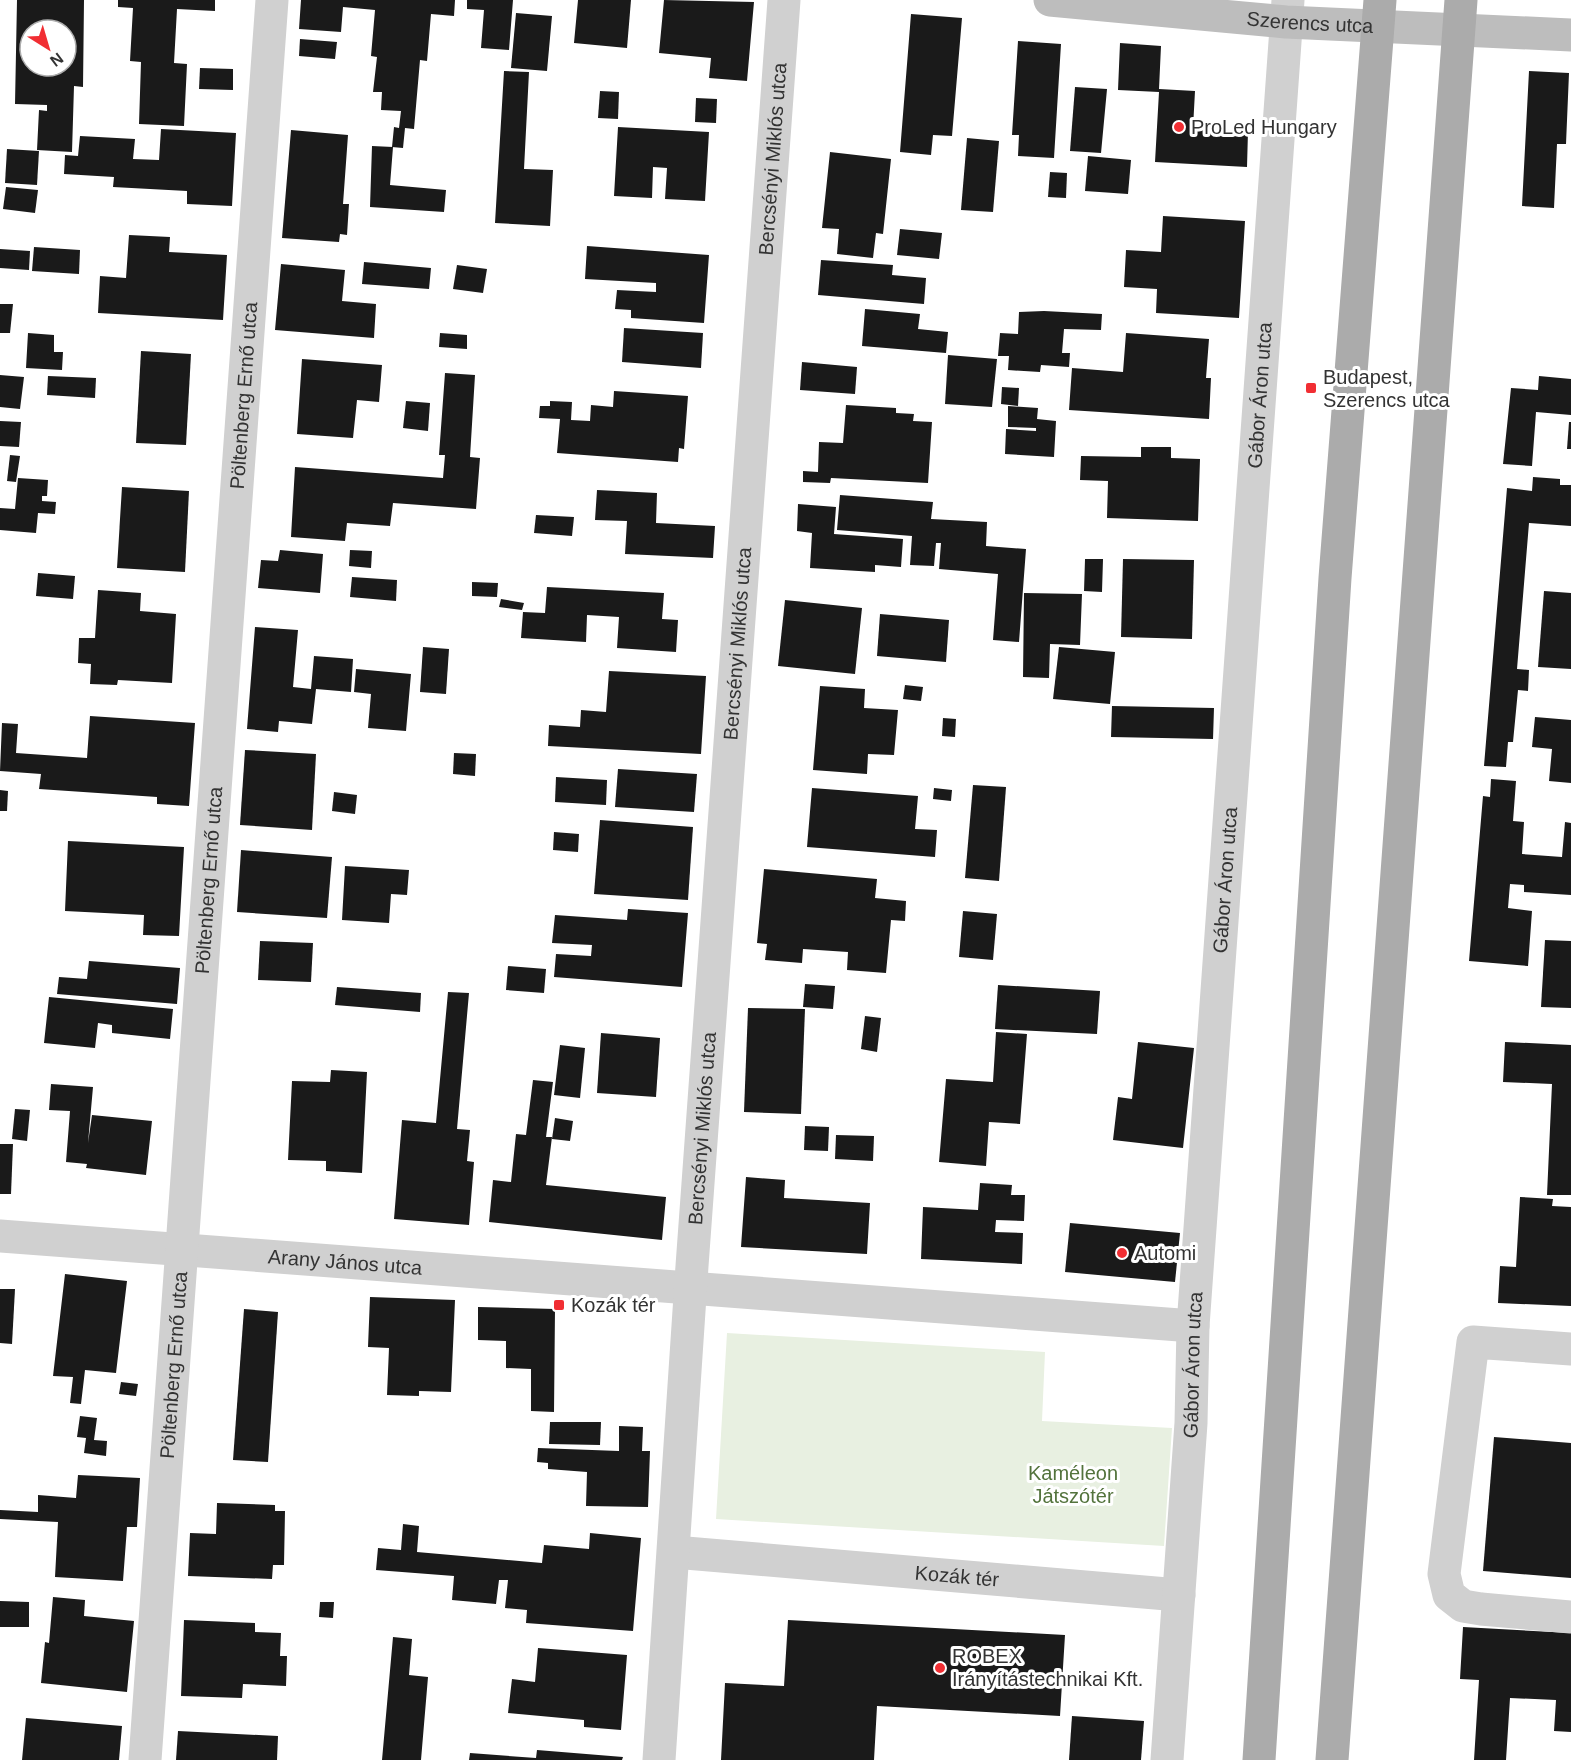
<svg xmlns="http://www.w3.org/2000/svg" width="1571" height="1760" viewBox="0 0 1571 1760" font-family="Helvetica,sans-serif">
  <rect width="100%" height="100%" fill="#fff"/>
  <path fill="#e8f0e1" d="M727 1333 1045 1352 1042 1421 1172 1428 1164 1546 716 1519Z"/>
  <g fill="#1a1a1a" fill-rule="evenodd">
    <path d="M17 0H84L83 87 74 86 72 152 37 150 39 110 47 111V105L15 104ZM30 30H66V66H30Z"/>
    <path d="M118 0H215V11L177 9 174 63 187 64 184 126 139 124 141 62 130 61 133 8 118 7Z"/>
    <path d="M301 0H455L454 16 431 14 427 61 420 60 414 129 405 128 403 148 392 147 394 127 399 128 401 111 381 110 382 92H373L377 57 371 56 375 10 343 7 341 32 299 29Z"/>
    <path d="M467 0H513L509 50 481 48 484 10 467 9Z"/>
    <path d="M578 0H631L627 48 574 43Z"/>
    <path d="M664 0 754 2 747 81 709 78 711 58 659 53Z"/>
    <path d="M516 13 552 16 547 71 511 68Z"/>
    <path d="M911 14 962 18 952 136 933 135 931 155 900 152Z"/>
    <path d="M300 39 337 42 335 59 299 56Z"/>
    <path d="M1018 41 1061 44 1054 158 1018 156 1019 135H1012Z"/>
    <path d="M1120 43 1161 46 1159 89 1195 91 1193 128 1248 131 1247 167 1155 162 1159 92 1118 90Z"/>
    <path d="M200 68 233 69V90L199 89Z"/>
    <path d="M504 71 529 72 524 169 553 170 550 226 495 223Z"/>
    <path d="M1529 71 1569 73 1566 144H1557L1554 208 1522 206Z"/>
    <path d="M1075 87 1107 89 1101 153 1070 151Z"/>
    <path d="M600 91 619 92 618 119 598 118Z"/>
    <path d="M696 98 717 99 716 123 695 122Z"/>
    <path d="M618 127 709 132 705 201 665 199 667 168 653 167 652 198 614 196Z"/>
    <path d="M161 129 236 133 232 206 187 204V191L113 187 114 177 64 174 65 155 78 156 80 136 135 139 133 159 159 160Z"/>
    <path d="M291 130 348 135 343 204H349L347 235 340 234 339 242 282 238Z"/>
    <path d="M967 138 999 141 993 212 961 210Z"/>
    <path d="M372 146 393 147 390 185 446 190 444 212 370 207Z"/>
    <path d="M7 149 39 151 37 185 5 183Z"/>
    <path d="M830 152 891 159 883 234 876 233 873 258 837 254 839 229 822 228Z"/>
    <path d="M1088 156 1131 160 1128 194 1085 191Z"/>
    <path d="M1050 172 1067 173 1066 198 1048 197Z"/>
    <path d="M6 187 38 190 35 213 3 209Z"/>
    <path d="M1163 216 1245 221 1239 318 1156 313 1157 289 1124 287 1126 250 1161 252Z"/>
    <path d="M900 229 942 233 939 259 897 255Z"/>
    <path d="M129 235 170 237 169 252 227 255 223 320 98 313 100 276 126 278Z"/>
    <path d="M587 246 709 255 704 323 631 318V310L615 309 617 290 656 292V283L585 279Z"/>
    <path d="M34 247 80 250 79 274 32 271Z"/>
    <path d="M0 249 30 251 29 270 0 268Z"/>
    <path d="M821 260 893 265 892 275 926 278 924 304 818 295Z"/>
    <path d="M364 262 431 268 429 289 362 284Z"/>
    <path d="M281 264 345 270 342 301 376 304 374 338 275 330Z"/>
    <path d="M457 265 487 269 483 293 453 289Z"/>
    <path d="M0 304H13L10 333H0Z"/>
    <path d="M865 309 920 314 918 329 948 332 946 353 862 346Z"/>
    <path d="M1044 311 1102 314 1101 330 1064 329 1062 353H1070L1069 367 1041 365 1040 372 1008 370 1009 356H998L1000 333 1018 334 1019 312Z"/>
    <path d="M624 328 703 333 701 368 622 362Z"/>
    <path d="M28 333 54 335V352H63L62 370 26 368Z"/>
    <path d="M440 333 467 335V349L439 347Z"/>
    <path d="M1126 333 1209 339 1206 378H1211L1209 419 1069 410 1072 368 1123 372Z"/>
    <path d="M141 351 191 354 186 445 136 443Z"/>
    <path d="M948 355 997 359 992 407 945 404Z"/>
    <path d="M302 359 382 365 379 402 357 400 353 438 297 434Z"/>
    <path d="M802 362 857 367 855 394 800 390Z"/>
    <path d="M445 373 475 375 470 457 480 458 476 509 393 503 390 526 347 523 345 541 291 537 295 467 443 478 445 455H439Z"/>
    <path d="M0 375 24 377 20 409 0 407Z"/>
    <path d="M48 376 96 378 95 398 47 395Z"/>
    <path d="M1539 376 1571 379V415L1536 412 1532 466 1503 464 1511 388 1538 390Z"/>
    <path d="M1002 387 1019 388 1018 406 1001 404Z"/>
    <path d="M614 391 688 396 684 449 679 448 678 462 557 453 560 419 539 418 540 406H550V401L572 402 571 420 590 421 591 405 613 407Z"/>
    <path d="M406 401 430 403 428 431 403 428Z"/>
    <path d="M846 405 896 408V413L914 414 913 421 932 422 928 483 831 478 830 483 803 482V471L818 472 819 442 843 443Z"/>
    <path d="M1008 406 1038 408 1037 419 1056 421 1054 457 1005 454 1006 429 1036 431V428L1008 427Z"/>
    <path d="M0 421 21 422 19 447 0 446Z"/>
    <path d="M1569 422H1571V449H1567Z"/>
    <path d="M1141 447H1171V458L1200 459 1198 521 1107 518 1108 481 1080 480 1081 456 1141 457Z"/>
    <path d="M10 455 20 456 16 482 7 481Z"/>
    <path d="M1533 477 1560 479V485H1571V526L1529 523 1517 669 1529 670 1528 691 1518 690 1513 742H1508L1506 767 1484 766 1507 488 1532 491Z"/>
    <path d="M18 478 48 480 47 496H42V501L56 502 55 514 38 513 36 533 0 530V508L15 509Z"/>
    <path d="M122 487 189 491 185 572 117 568Z"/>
    <path d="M597 490 657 493 656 523 715 526 713 558 625 554 627 521 595 520Z"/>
    <path d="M840 495 933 502 931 519 987 522 986 546 1026 549 1019 642 993 640 998 574 939 569 941 543H936L934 566 910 565 912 536 837 530Z"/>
    <path d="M798 504 836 507 834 534 903 539 901 567 875 565V572L810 568 812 533 797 531Z"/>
    <path d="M536 515 574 517 572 536 534 533Z"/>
    <path d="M280 550 323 554 320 593 258 588 261 560 278 561Z"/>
    <path d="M350 550 372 551 371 568 349 566Z"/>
    <path d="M1085 559H1103L1102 592 1084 591Z"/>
    <path d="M1123 559 1194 560 1192 639 1121 637Z"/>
    <path d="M38 573 75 576 73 599 36 596Z"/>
    <path d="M352 577 397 580 396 601 350 597Z"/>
    <path d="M472 582 498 583 497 597 472 596Z"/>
    <path d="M547 587 664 593 662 619 678 620 676 652 617 648 619 617 587 615 586 642 521 638 523 612 545 613Z"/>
    <path d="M98 590 141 593 140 611 176 614 172 683 118 680 117 685 90 684 91 664 78 663 79 638H95Z"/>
    <path d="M1544 591 1571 593V669L1538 667Z"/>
    <path d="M1024 593 1082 594 1080 645 1050 644 1049 678 1023 677Z"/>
    <path d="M501 599 524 603 522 610 499 607Z"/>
    <path d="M785 600 862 608 855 674 778 666Z"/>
    <path d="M880 614 949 620 946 662 877 656Z"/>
    <path d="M255 627 298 630 293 687 311 689 314 656 353 659 351 692 316 689 312 724 279 721 278 732 247 729Z"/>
    <path d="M423 647 449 649 446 694 420 692Z"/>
    <path d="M1059 647 1115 652 1110 704 1053 699Z"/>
    <path d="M356 669 411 674 406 731 368 728 371 694 354 692Z"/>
    <path d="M609 671 706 676 701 754 548 746 549 725 580 727 581 710 606 712Z"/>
    <path d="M905 685 923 687 921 701 903 699Z"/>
    <path d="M820 686 865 689 864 708 898 710 894 755 868 754 867 774 813 770Z"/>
    <path d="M1112 706 1214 708 1213 739 1111 737Z"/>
    <path d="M90 716 195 723 189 806 157 804V797L39 789 41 774 0 771 2 723 18 724 16 753 87 758Z"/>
    <path d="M1535 717 1571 720V783L1549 781 1552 749 1532 747Z"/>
    <path d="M943 718 956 719 955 737 942 736Z"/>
    <path d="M245 750 316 754 312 830 240 825Z"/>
    <path d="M454 753 476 754 475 776 453 774Z"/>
    <path d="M618 769 697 774 694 812 615 807Z"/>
    <path d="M556 777 607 780 606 805 555 802Z"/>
    <path d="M1491 779 1516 781 1513 821 1524 822 1522 854 1562 857 1565 822 1571 823V895L1524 892V885L1510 884 1508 908 1532 911 1528 966 1469 961 1483 796 1490 797Z"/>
    <path d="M973 785 1006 787 999 881 965 878Z"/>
    <path d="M812 788 918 796 915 829 937 830 935 857 807 847Z"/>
    <path d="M934 788 952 790 951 801 933 799Z"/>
    <path d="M0 790 8 791 7 811H0Z"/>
    <path d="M334 792 357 795 355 814 332 811Z"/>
    <path d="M600 820 693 827 688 900 594 894Z"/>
    <path d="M554 832 579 834 578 852 553 850Z"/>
    <path d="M68 841 184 847 179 936 143 935 144 915 65 911Z"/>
    <path d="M241 850 332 857 327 918 237 912Z"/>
    <path d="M345 866 409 870 407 895 391 894 389 923 342 920Z"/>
    <path d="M764 869 877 879 875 898 906 901 905 921 891 920 886 973 847 970 848 952 803 949 802 963 765 960 767 944 757 943Z"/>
    <path d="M628 909 688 913 682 987 554 977 556 954 591 956 592 945 552 943 555 915 627 920Z"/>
    <path d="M963 911 997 914 993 960 959 957Z"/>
    <path d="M1545 940 1571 941V1008L1541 1007Z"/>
    <path d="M260 941 313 943 311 982 258 980Z"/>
    <path d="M89 961 180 968 177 1004 57 994 59 977 87 979Z"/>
    <path d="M508 966 546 969 544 993 506 990Z"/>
    <path d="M805 984 835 986 833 1009 803 1007Z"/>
    <path d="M998 985 1100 991 1097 1034 995 1029Z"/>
    <path d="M337 987 421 993 420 1012 335 1005Z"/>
    <path d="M448 992 469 993 457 1129 470 1130 467 1161 474 1162 469 1225 394 1219 402 1120 436 1123Z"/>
    <path d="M49 997 173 1009 170 1039 112 1033V1025L98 1023 95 1048 44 1043Z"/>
    <path d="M748 1008 805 1009 801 1114 744 1112Z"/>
    <path d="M865 1016 881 1018 877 1052 861 1049Z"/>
    <path d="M996 1032 1027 1034 1020 1124 989 1122 986 1166 939 1162 946 1079 993 1082Z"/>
    <path d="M601 1033 660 1038 656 1097 597 1093Z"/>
    <path d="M1138 1042 1194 1048 1183 1148 1113 1140 1118 1097 1132 1099Z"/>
    <path d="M1505 1042 1571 1045V1195H1547L1552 1084 1503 1082Z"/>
    <path d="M560 1045 585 1048 580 1098 554 1095Z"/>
    <path d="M331 1070 367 1072 362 1173 326 1171V1161L288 1160 292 1081 330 1082Z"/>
    <path d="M533 1080 553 1082 546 1137H552L546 1185 666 1197 662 1240 489 1222 493 1180 511 1182 516 1134 526 1135Z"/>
    <path d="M51 1084 93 1087 88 1143 92 1115 152 1121 146 1175 86 1168 87 1164 66 1162 70 1111 49 1110Z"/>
    <path d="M15 1109 30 1110 27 1141 12 1139Z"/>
    <path d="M555 1118 573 1121 570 1141 552 1139Z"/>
    <path d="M805 1126 829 1127 828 1151 804 1150Z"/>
    <path d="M836 1135 874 1136 873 1161 835 1159Z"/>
    <path d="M0 1144H13L11 1194H0Z"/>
    <path d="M746 1177 785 1180 784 1198 870 1203 867 1254 741 1247Z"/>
    <path d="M980 1183 1012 1185 1011 1195H1025L1024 1221 996 1220 995 1232 1023 1233 1022 1264 921 1259 923 1207 978 1210Z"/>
    <path d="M1520 1197 1553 1199 1552 1206 1571 1207V1306L1498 1303 1500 1266 1516 1267Z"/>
    <path d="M1070 1223 1180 1233 1175 1282 1065 1272Z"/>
    <path d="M65 1274 127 1281 116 1373 85 1370 81 1404 70 1403 73 1377 53 1376Z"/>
    <path d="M0 1289H15L12 1344 0 1343Z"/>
    <path d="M370 1297 455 1300 451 1392 419 1391V1396L387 1395 389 1348 368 1347Z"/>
    <path d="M478 1307 555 1309 554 1412 531 1411V1369L506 1368V1341L478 1340Z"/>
    <path d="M244 1309 278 1312 268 1462 233 1460Z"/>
    <path d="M121 1382 138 1384 136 1396 119 1394Z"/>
    <path d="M80 1416 97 1418 94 1440 107 1441 106 1456 84 1453 86 1438 77 1437Z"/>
    <path d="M550 1422H601L600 1445 549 1444Z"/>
    <path d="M619 1426 643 1427 642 1451H650L648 1507 586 1506 587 1472 548 1469V1463L537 1462 538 1448 619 1451Z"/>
    <path d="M1494 1437 1571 1443V1578L1483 1571Z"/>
    <path d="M78 1475 140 1478 137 1527H127L123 1581 55 1577 58 1522 0 1519V1510L38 1512V1495L76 1498Z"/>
    <path d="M217 1503 275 1505V1511H285L284 1565H273L272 1579 188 1576 190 1533 216 1534Z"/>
    <path d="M403 1524 419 1526 417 1552 542 1563 544 1545 589 1549 590 1533 641 1538 633 1631 526 1623 527 1610 505 1608 508 1580H499L496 1604 452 1600 454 1576 376 1570 378 1548 401 1550Z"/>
    <path d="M53 1597 85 1600 84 1616 134 1621 127 1692 41 1683 45 1642 49 1643Z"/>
    <path d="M0 1601 29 1602V1627H0Z"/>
    <path d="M320 1602H334L333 1618 319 1617Z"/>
    <path d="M184 1620 255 1623V1632L281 1633 280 1656H287L286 1686 243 1684 242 1698 181 1696Z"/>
    <path d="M788 1620 1065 1635 1060 1716 877 1706 874 1760H721L725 1683 784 1686Z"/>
    <path d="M1463 1627 1571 1633V1732L1554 1731 1556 1700 1510 1698 1506 1760H1474L1479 1680 1460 1679Z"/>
    <path d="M393 1637 412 1639 409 1675 428 1677 421 1760H382Z"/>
    <path d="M538 1648 627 1655 621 1730 584 1727V1720L508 1713 512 1679 535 1682Z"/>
    <path d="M1072 1716 1144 1721 1141 1760H1069Z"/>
    <path d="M26 1718 122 1726 119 1760H22Z"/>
    <path d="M178 1731 278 1736 277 1760H176Z"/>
    <path d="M537 1750 623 1757 622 1760H469L470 1753 536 1758Z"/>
  </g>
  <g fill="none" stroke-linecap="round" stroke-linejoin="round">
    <g stroke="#d0d0d0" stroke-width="33">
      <path id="s1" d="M0 1236 1193 1326"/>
      <path d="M1571 1349 1473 1342 1444 1574 1449 1595 1463 1606 1481 1609 1571 1617"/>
      <path id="s2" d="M674 1552 1179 1595"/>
      <path id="s3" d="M145 1760 272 0"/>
      <path id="s4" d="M659 1760 692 1266 784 0"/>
      <path id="s5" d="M1167 1760 1191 1423 1193 1326 1288 0"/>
    </g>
    <path stroke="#bdbdbd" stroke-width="33" id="s6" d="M1050 0 1286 22 1571 35"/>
    <g stroke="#ababab" stroke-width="33">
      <path d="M1259 1760 1335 578 1380 0"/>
      <path d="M1332 1760 1461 0"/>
    </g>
  </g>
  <g fill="#f12e33" stroke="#fff" stroke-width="2">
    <circle cx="1179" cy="127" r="6"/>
    <rect x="1305" y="382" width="12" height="12" rx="3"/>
    <circle cx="1122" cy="1253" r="6"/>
    <rect x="553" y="1299" width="12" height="12" rx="3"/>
    <circle cx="940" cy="1668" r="6"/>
  </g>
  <g text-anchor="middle" stroke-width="6" stroke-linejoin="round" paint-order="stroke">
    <g font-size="20" fill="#333" stroke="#fff">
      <text dy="7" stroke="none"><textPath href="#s6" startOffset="261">Szerencs utca</textPath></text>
      <text dy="7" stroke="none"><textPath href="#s4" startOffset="1605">Bercsényi Miklós utca</textPath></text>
      <text dy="7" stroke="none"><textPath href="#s3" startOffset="1368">Pöltenberg Ernő utca</textPath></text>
      <text dy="7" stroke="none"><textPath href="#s5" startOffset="1368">Gábor Áron utca</textPath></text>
      <text dy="7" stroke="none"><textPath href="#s4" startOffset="1119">Bercsényi Miklós utca</textPath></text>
      <text dy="7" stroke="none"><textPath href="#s3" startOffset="882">Pöltenberg Ernő utca</textPath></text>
      <text dy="7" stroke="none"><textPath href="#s5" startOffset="882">Gábor Áron utca</textPath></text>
      <text dy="7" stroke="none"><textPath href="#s4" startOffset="633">Bercsényi Miklós utca</textPath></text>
      <text dy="7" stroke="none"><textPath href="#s1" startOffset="346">Arany János utca</textPath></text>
      <text dy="7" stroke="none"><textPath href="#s3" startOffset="396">Pöltenberg Ernő utca</textPath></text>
      <text dy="7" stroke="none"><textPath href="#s5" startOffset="396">Gábor Áron utca</textPath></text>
      <text dy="7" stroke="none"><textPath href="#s2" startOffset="284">Kozák tér</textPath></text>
    </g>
    <g font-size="20" fill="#333" stroke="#fff" text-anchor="start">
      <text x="1191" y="134">ProLed Hungary</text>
      <text x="1323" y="384">Budapest,<tspan x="1323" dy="23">Szerencs utca</tspan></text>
      <text x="1134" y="1260">Automi</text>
      <text x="571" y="1312">Kozák tér</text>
      <text x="952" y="1663">ROBEX<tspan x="952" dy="23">Irányítástechnikai Kft.</tspan></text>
    </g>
    <g font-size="20" fill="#53733c" stroke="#fff">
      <text x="1073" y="1480">Kaméleon<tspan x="1073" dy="23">Játszótér</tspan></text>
    </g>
  </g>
  <g transform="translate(48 48) rotate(143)"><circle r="28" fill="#ffffff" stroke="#adadad" stroke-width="1.5"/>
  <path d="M0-4.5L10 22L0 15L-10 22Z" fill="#f12e33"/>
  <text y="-9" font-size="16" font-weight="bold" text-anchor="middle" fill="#333333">N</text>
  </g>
</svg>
